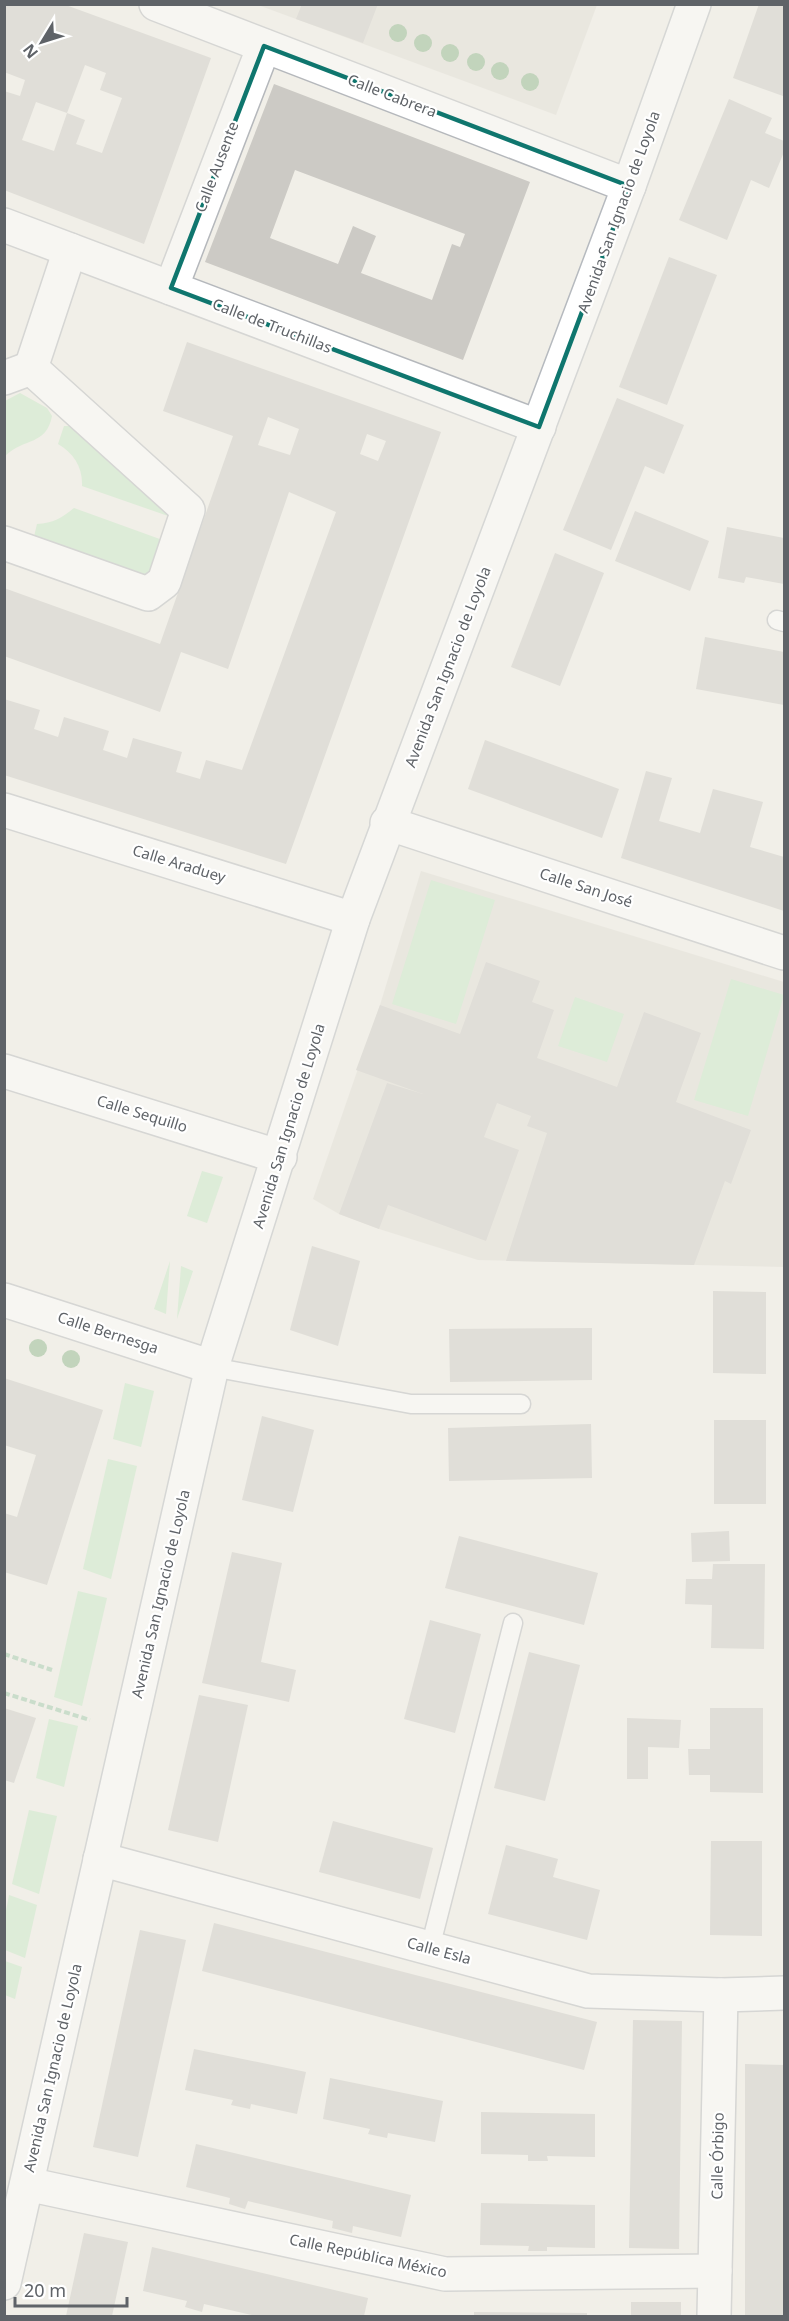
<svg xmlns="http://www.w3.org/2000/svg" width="789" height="2321" viewBox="0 0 789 2321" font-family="'Noto Sans',sans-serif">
  <rect width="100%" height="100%" fill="#f1efe8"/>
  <g fill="#e1ded6">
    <path d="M258 5H597L556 115Z"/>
    <path d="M421 871 784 982V1267L478 1260 379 1229 339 1214 313 1199 380 1005Z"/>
  </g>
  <g fill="#c5e8c5">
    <path d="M20 393 47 408 52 416C46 446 25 437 5 456V401Z"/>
    <path d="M64 426H75L171 517 82 486C83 468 74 453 58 444Z"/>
    <path d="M74 508 168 542 146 580 33 541 37 524C53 523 62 518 74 508Z"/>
    <path d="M431 880 495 900 456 1024 392 1004Z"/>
    <path d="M731 979 784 995 748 1116 694 1100Z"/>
    <path d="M575 997 624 1014 607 1062 558 1046Z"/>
    <path d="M202 1171 223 1177 207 1223 187 1216Z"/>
    <path d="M170 1261 166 1314 154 1309Z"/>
    <path d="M181 1266 193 1271 177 1319Z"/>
    <path d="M125 1383 154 1391 141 1447 113 1439Z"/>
    <path d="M108 1459 137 1466 111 1579 83 1569Z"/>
    <path d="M78 1591 107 1598 82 1706 54 1697Z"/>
    <path d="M49 1719 78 1726 64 1787 36 1778Z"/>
    <path d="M29 1810 57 1816 39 1894 12 1884Z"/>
    <path d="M9 1895 37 1905 25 1958 5 1950V1916Z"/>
    <path d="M5 1961 22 1967 15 1999 5 1995Z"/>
  </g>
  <g fill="#cccac5" fill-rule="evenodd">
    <path d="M4 4H63L211 58 144 244 4 190V91L20 96 25 80 4 72ZM85 65 106 73 100 90 122 98 102 153 76 144 85 120 67 113 54 151 22 140 36 102 67 113Z"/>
    <path d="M302 4H378L363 43 296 19Z"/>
    <path d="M759 4H784L783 96 733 78Z"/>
    <path d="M274 84 530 182 463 360 205 262ZM295 170 465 234 460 247 452 244 432 300 361 273 376 236 353 226 338 264 270 238Z"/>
    <path d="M729 99 772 118 765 133 784 141V152L769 188 751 180 727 240 679 220Z"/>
    <path d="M669 257 717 275 667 405 619 387Z"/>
    <path d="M187 342 441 432 286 864 4 775V699L40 710 34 729 58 737 64 717 109 731 103 750 127 758 133 738 182 752 176 772 200 779 206 760 242 770 336 512 289 492 228 669 181 652 160 712 4 656V588L160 644 233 436 163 411ZM268 417 299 429 290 455 258 445ZM367 434 386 441 378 461 360 454Z"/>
    <path d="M617 398 684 425 664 474 645 466 611 550 563 530Z"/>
    <path d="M635 511 709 541 690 591 615 561Z"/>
    <path d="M727 527 784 538V584L746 577 744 583 718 578Z"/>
    <path d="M555 553 604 573 560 686 511 667Z"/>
    <path d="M705 637 784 652V705L696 689Z"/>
    <path d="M485 740 619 789 602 838 468 789Z"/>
    <path d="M646 771 672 778 659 821 700 833 713 789 763 802 750 847 784 857V911L621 858Z"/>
    <path d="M486 962 540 981 532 1002 554 1010 537 1058 617 1087 644 1012 701 1033 676 1102 751 1130 731 1184 725 1181 694 1265 506 1261 547 1133 527 1126 531 1116 497 1103 484 1137 519 1150 486 1241 388 1205 379 1229 339 1214 387 1083 423 1094 356 1070 380 1005 460 1034Z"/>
    <path d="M312 1246 360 1261 338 1346 290 1330Z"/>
    <path d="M713 1291 766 1292V1374L713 1373Z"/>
    <path d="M592 1328V1380L450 1382 449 1329Z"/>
    <path d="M4 1378 103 1410 47 1585 4 1572V1513L17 1517 36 1455 4 1445Z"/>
    <path d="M262 1416 314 1430 293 1512 242 1500Z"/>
    <rect x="714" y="1420" width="52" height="84"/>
    <path d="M591 1424 592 1478 449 1481 448 1428Z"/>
    <path d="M729 1531 730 1561 692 1562 691 1533Z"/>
    <path d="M459 1536 598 1573 584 1625 445 1588Z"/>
    <path d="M232 1552 282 1563 261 1662 296 1670 289 1702 202 1683Z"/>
    <path d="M713 1564H765L764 1649 711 1648 712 1605 685 1604 686 1579H712Z"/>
    <path d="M430 1620 481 1634 455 1733 404 1719Z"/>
    <path d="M529 1652 580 1665 545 1801 494 1788Z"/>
    <path d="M199 1695 248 1705 218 1842 168 1830Z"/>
    <path d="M4 1708 36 1718 14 1783 4 1780Z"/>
    <path d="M710 1708H763V1793L710 1792V1775H689L688 1749H710Z"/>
    <path d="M627 1718 681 1720 679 1748 648 1747V1779H627Z"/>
    <path d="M333 1821 433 1848 420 1899 319 1872Z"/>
    <path d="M711 1841H762V1936L710 1935Z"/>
    <path d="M506 1845 558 1859 553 1877 600 1890 587 1940 488 1914Z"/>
    <path d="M214 1923 597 2022 584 2070 202 1971Z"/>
    <path d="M140 1930 186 1940 138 2157 93 2147Z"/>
    <path d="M633 2020 682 2021 679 2249 629 2248Z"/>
    <path d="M194 2049 306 2072 297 2114 251 2104 250 2109 231 2105 233 2100 185 2090Z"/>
    <path d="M745 2064 784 2065V2316H745Z"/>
    <path d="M330 2078 443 2101 435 2142 388 2133 387 2138 368 2134 370 2129 323 2119Z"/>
    <path d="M481 2112 595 2114V2157L547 2156 548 2161H528V2155L481 2154Z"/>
    <path d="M196 2144 411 2195 401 2237 353 2226 352 2233 332 2228 333 2221 248 2201 245 2209 229 2204 230 2198 186 2187Z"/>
    <path d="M481 2203 595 2205V2248L547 2247V2251H528L529 2246 480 2245Z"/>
    <path d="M84 2233 128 2242 112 2316H66Z"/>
    <path d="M152 2247 368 2298 364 2316H256L204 2304 202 2312 185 2307 187 2301 143 2291Z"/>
    <rect x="631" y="2302" width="50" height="14"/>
    <path d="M474 2312 587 2313V2316H474Z"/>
  </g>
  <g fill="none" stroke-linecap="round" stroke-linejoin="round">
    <defs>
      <g id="service">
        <path d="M777 620 784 622"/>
        <path d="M212 1367 411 1404H521"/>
        <path d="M430 1948 513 1623"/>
      </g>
      <g id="minor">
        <path d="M156 4 629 186"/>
        <path d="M4 225 539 427"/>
        <path d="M171 288 264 46"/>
        <path d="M31 368 70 250"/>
        <path d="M4 378 31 368"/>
        <path d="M4 543 148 594 164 582 188 510 31 368"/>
        <path d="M4 810 353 919"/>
        <path d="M387 823 784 953"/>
        <path d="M4 1071 280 1157"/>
        <path d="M4 1300 212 1367"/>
        <path d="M100 1859 588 1991 721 1995 784 1993"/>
        <path d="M27 2184 445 2274 715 2271"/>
        <path d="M714 2316 721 1995"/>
      </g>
      <path id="secondary" d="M4 2283 212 1367 353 919 629 186 694 4"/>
    </defs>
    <use href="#service" stroke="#b5b8bc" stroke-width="21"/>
    <use href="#minor" stroke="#b5b8bc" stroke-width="36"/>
    <use href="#secondary" stroke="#b6babf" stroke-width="36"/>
    <g stroke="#9cc7a9" stroke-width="4" stroke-dasharray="6 3" stroke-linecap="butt">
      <path d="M4 1654 52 1670"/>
      <path d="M4 1693 90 1720"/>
    </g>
    <use href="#service" stroke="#fff" stroke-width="18"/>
    <use href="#minor" stroke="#fff" stroke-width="33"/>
    <use href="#secondary" stroke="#fff" stroke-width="33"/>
  </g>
  <g fill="#89b387">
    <circle cx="398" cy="33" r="9"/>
    <circle cx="423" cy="43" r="9"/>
    <circle cx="450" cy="53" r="9"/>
    <circle cx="476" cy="62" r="9"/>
    <circle cx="500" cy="71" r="9"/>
    <circle cx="530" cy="82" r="9"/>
    <circle cx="38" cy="1348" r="9"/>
    <circle cx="71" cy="1359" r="9"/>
  </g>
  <path d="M0 0H789V2321H0ZM264 46 629 186 539 427 171 288Z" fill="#f1efe8" fill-opacity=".55" fill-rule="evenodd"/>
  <path fill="none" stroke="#0f766e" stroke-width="4.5" stroke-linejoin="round" d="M264 46 629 186 539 427 171 288Z"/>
  <g text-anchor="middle" stroke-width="4.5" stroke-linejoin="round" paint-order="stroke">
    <g font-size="15" fill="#5f6368" stroke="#fff">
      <text transform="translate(392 96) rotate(21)" y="5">Calle Cabrera</text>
      <text transform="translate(217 167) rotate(-69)" y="5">Calle Ausente</text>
      <text transform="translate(619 212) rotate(-70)" y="5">Avenida San Ignacio de Loyola</text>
      <text transform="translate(272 326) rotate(21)" y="5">Calle de Truchillas</text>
      <text transform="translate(448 667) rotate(-69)" y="5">Avenida San Ignacio de Loyola</text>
      <text transform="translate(179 864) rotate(17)" y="5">Calle Araduey</text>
      <text transform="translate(586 888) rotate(18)" y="5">Calle San José</text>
      <text transform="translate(142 1114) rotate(17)" y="5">Calle Sequillo</text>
      <text transform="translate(289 1126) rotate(-73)" y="5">Avenida San Ignacio de Loyola</text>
      <text transform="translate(108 1333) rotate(18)" y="5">Calle Bernesga</text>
      <text transform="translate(161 1594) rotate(-77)" y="5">Avenida San Ignacio de Loyola</text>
      <text transform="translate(439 1951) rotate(15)" y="5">Calle Esla</text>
      <text transform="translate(53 2068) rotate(-77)" y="5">Avenida San Ignacio de Loyola</text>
      <text transform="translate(718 2156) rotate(-89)" y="5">Calle Órbigo</text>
      <text transform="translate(368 2256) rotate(12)" y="5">Calle República México</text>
    </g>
  </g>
  <rect width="789" height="2321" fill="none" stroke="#5f6368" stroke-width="12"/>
  <g transform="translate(42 42) rotate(232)" stroke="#ffffff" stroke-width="4.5" paint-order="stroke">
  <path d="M0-4.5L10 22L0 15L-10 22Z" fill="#5f6368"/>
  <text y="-9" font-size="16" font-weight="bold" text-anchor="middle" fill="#5f6368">N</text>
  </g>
  <path d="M15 2297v9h112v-9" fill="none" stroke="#5f6368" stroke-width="3"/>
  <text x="24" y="2297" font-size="18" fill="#5f6368" stroke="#ffffff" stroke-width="4.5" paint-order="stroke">20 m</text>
</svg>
